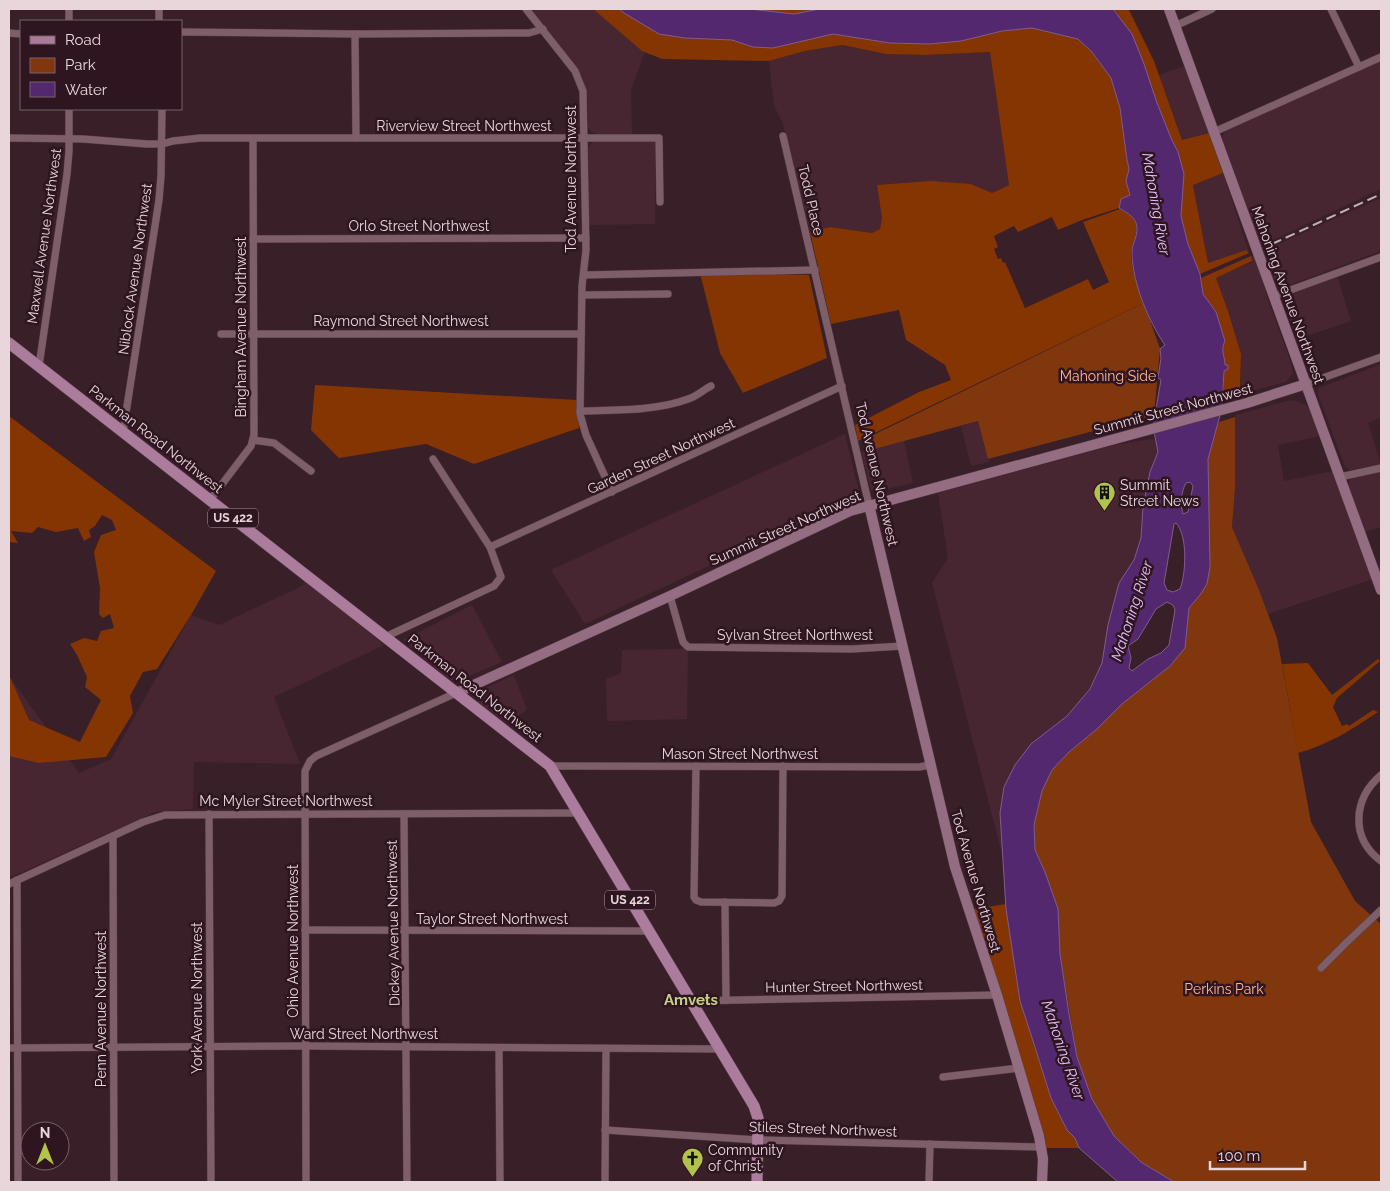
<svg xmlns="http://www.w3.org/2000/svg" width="1390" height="1191" viewBox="0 0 1390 1191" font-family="Raleway,sans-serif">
  <rect width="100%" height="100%" fill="#391f28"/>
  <g fill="#472632">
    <path d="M531 9H593L642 51 645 52 631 89 632 134H598L592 132 588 128V101L582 76Z"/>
    <path d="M842 45 886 54 926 55 990 52 1009 185 992 193 971 184 877 185 882 218 880 229 872 233 830 227 810 232 783 124 774 105 769 61 805 51Z"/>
    <path d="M1381 60V189L1260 246 1223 140 1222 136 1226 131Z"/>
    <path d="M1184 66 1209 133 1182 140 1159 75Z"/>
    <path d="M655 141V224L589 225 588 147 593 142Z"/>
    <path d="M1223 173 1249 253 1245 250 1208 263 1193 184Z"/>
    <path d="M1381 198V251L1287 286H1278L1276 284 1263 251Z"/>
    <path d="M1255 255 1268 300 1291 363 1293 373 1286 382 1241 394V354L1229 314 1215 278 1252 262 1251 256Z"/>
    <path d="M1337 276 1351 321 1298 339 1284 305 1286 298 1291 294Z"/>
    <path d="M1381 364V418L1368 423 1381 464 1350 470 1345 467 1318 394 1319 388Z"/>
    <path d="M1294 400 1306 405 1312 412 1321 436 1278 445 1284 481 1333 471 1373 579 1268 614 1232 527 1235 488V415L1287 401Z"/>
    <path d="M978 421 989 462 971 466 961 426Z"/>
    <path d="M845 434 860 495 585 624 551 570Z"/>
    <path d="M1152 439 1157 440 1158 452 1150 472 1143 507 1141 538 1134 560 1119 583 1108 625 1102 663 1090 689 1067 716 1031 744 1004 787 1000 812 1002 854 932 583 948 558 938 493 1114 445Z"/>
    <path d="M904 441 913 483 879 491 871 490 861 452Z"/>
    <path d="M1381 471V527L1365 532 1348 486 1350 480 1354 477Z"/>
    <path d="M305 580 384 645 274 697 300 764 194 762 193 809 155 812 9 878V676L79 773 111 759 191 615 219 625 302 586Z"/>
    <path d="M472 605 502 662 462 679 453 680 446 677 403 640Z"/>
    <path d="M688 647 687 719 607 721 606 679 621 673 622 650 679 649Z"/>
    <path d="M514 675 527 710 507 723 479 703 477 698V694L481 690Z"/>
  </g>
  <g fill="#81370d">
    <path d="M749 9H820L794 14Z"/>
    <path d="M1144 303 1160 349 1154 415 988 459 978 421 867 451 865 439Z"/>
    <path d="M1235 417V488L1232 527 1259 590 1277 638 1311 822 1355 901 1381 924V1182H1174L1141 1162 1114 1136 1092 1099 1077 1057 1060 954 1058 909 1045 872 1035 850 1034 825 1042 791 1052 770 1069 752 1097 729 1122 704 1170 666 1187 637 1186 625 1189 608 1208 510V459L1211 443 1219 422Z"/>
  </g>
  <g fill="#853501">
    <path d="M593 9H619L624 13 713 38 732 40 753 47 833 34 890 43 929 44 961 41 1002 31 1032 28 1078 39 1092 52 1111 78 1120 108 1127 160 1129 169 1126 181 1130 195 1121 199 1119 208 1082 220 1058 230 1052 217 1018 232 1014 226 994 236 998 247 994 249 998 259 1001 258 1003 263 1005 262 1025 308 1088 279 1093 290 1109 282 1083 222 1120 209C1127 213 1135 217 1136 225 1138 235 1132 243 1131 253 1131 270 1139 287 1144 303L858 441 855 425 919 392 951 380 945 365 906 340 899 310 831 324 810 232 830 227 872 233 880 229 882 218 877 185 931 181 971 184 992 193 1009 185 990 52 926 55 886 54 842 45 805 51 769 61 662 59 642 51Z"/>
    <path d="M1113 9H1128L1129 10 1154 61 1182 140 1209 133 1223 173 1193 185 1208 263 1246 250 1249 253 1200 274 1188 244 1181 216 1178 152 1171 139 1157 103 1144 64 1117 13Z"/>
    <path d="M1251 256 1252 261 1216 278 1229 314 1241 354 1240 390 1224 395V371L1228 368C1222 363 1220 349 1224 341L1216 312 1203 294 1201 278Z"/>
    <path d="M700 273 809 275 827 358 743 393 720 353Z"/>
    <path d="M315 385 577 400 579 428 474 464 426 444 339 458 311 430Z"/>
    <path d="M9 416 216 571 191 615 157 669 143 672 130 696 133 713 106 757 39 763 9 756V675L29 720 80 742 101 700 85 687 87 677 77 655 70 644 84 638 97 641 101 631 114 628 110 614 103 618 99 614 100 588 94 552 101 535 116 530 112 520 102 515 95 526 89 530 91 537 84 541 78 528 56 532 38 527 32 533 11 531 18 543 9 542Z"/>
    <path d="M1378 659 1380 661 1337 698 1333 707 1342 726 1347 724 1349 726 1373 710 1378 712C1351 730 1330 744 1298 753L1282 664 1308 663 1332 695Z"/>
    <path d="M1006 904 1020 1001 1051 1098 1067 1130 1075 1138 1079 1148H1045V1138L974 909Z"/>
  </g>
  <path fill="#53286f" stroke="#805c8f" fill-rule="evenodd" d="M619 9H749L794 14 820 9H1113L1132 34 1144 64 1157 103 1171 138 1178 152 1184 174 1181 216 1188 244 1200 274 1203 294 1216 312 1225 341C1220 350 1225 356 1225 365H1228V369L1224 371 1222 408 1208 459 1210 567 1207 584 1200 595 1189 608 1185 648 1170 666 1122 704 1097 729 1069 752 1052 770 1042 791 1034 825 1035 850 1045 872 1058 909 1060 954 1069 1014 1077 1057 1092 1099 1114 1136 1141 1162 1174 1182H1118L1079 1148 1075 1138 1067 1130 1051 1098 1033 1041 1020 1001 1006 909 1000 813 1004 787 1015 765 1031 744 1067 716 1090 689 1102 663 1108 625 1119 583 1134 560 1141 538 1143 507 1150 472 1158 452 1153 426 1161 380 1158 378 1161 358 1160 349 1165 345C1148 320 1133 284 1132 254 1131 244 1140 234 1136 223 1133 215 1125 212 1119 208L1121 199 1130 195 1126 181 1129 169 1127 160 1120 108 1111 78 1092 52 1078 39 1032 28 1002 31 961 41 929 44 890 43 833 34 773 48 753 47 732 40 685 38 659 34 624 13ZM1190 482 1193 486 1188 512 1183 514C1180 504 1181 492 1186 483ZM1176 523C1188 536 1186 574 1180 589L1173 592 1167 590 1164 583 1174 524ZM1167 602 1173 605 1175 610 1169 645 1161 653 1148 659 1132 671 1129 668 1131 658 1128 646 1138 639 1156 609Z"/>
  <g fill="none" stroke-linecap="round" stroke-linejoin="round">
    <defs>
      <g id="minor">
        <path d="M69 9V21"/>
        <path d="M159 9V21"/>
        <path d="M526 9 575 71 583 91 586 250 582 286 580 414 586 435 612 492"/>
        <path d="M1331 9 1359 67"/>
        <path d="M1175 26 1212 9"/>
        <path d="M181 32 355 34 515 33H529L543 29"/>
        <path d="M9 33 21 34"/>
        <path d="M355 34 356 138"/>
        <path d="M1214 132 1381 57"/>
        <path d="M783 136 869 505"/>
        <path d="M9 138 83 139 147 144H162L173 141 200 138H659L660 202"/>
        <path d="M253 239 586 238"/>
        <path d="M584 275 815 270"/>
        <path d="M582 295 668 294"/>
        <path d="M1274 296 1381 257"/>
        <path d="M221 334H581"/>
        <path d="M39 366 67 174 69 151V109"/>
        <path d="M1306 384 1381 357"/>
        <path d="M580 411C613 410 657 411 688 399 696 397 703 390 711 386"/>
        <path d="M123 432 159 200 161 176 162 109"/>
        <path d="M253 440 274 443 311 471"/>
        <path d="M1340 477 1381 468"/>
        <path d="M210 500 251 446 254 435 253 139"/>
        <path d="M490 547 842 386"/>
        <path d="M670 596 683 642 688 647 852 649 903 646"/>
        <path d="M385 637 494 586 501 577 490 547 433 459"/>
        <path d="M550 766 919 767 930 765"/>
        <path d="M696 766 694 897 696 900 701 902 774 903 779 901 782 896 783 766"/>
        <path d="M1381 775C1353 799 1350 838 1381 861"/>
        <path d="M209 814 211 1182"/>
        <path d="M404 814 407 1182"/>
        <path d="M113 836 114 1182"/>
        <path d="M17 880 18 1182"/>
        <path d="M9 884 143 822 165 815 578 813"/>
        <path d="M725 902 726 1000"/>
        <path d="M305 930 649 931"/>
        <path d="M1321 968 1348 941 1381 910"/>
        <path d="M691 1001 997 995"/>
        <path d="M9 1048 306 1046 719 1049"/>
        <path d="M499 1048 500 1182"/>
        <path d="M943 1077 1019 1068"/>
        <path d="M605 1130 758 1140 1041 1147"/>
        <path d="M306 1182 305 771 310 761 316 756 456 693"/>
        <path d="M605 1182 606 1049"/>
        <path d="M929 1182 930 1144"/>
      </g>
      <g id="secondary">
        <path d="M1169 9 1381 590"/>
        <path d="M869 505 955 867 997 995 1039 1136 1043 1159 1042 1182"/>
        <path d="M456 693 670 596 850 511 1247 403 1306 384"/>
      </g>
      <path id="primary" d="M9 343 550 766 754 1106 758 1118 757 1182"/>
    </defs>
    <use href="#minor" stroke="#533e46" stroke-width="8"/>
    <use href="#secondary" stroke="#533e46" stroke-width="11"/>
    <use href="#primary" stroke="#533e46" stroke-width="12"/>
    <use href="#minor" stroke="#7e5f69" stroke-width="7"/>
    <use href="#secondary" stroke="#956d83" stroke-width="10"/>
    <use href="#primary" stroke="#ac7c9d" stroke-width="11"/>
    <path stroke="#c1aeb4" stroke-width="2" stroke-dasharray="10 5" stroke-linecap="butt" d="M1272 244 1381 194"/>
  </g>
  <defs>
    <symbol id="building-pin" viewBox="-11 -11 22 30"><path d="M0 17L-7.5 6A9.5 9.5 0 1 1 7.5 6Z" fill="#b2c34c" stroke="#2e151f"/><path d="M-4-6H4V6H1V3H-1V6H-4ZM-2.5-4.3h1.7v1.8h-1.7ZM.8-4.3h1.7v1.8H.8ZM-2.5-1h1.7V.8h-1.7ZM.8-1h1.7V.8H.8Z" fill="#111"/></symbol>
    <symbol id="church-pin" viewBox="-11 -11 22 30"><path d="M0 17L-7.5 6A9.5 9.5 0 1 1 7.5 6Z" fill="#b2c34c" stroke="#2e151f"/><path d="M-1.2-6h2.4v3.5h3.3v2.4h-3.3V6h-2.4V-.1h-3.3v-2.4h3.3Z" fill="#111"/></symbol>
  </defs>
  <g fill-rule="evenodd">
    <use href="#building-pin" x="1092" y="480" width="25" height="34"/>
    <use href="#church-pin" x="680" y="1146" width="25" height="34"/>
  </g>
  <g text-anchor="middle" stroke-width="5" stroke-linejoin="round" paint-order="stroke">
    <g fill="#2e151f" stroke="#b09ca3" stroke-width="1">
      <rect x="208" y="508.5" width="50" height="19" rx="4"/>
      <rect x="605" y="890.5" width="50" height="19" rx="4"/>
    </g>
    <g font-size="12" font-weight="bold" fill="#e8d6db">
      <text x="233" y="522">US 422</text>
      <text x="630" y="904">US 422</text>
    </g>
    <g font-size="14" fill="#e8d6db" stroke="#2e151f">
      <text x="464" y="131">Riverview Street Northwest</text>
      <text transform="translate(571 179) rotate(-90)" y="5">Tod Avenue Northwest</text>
      <text transform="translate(811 200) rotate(77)" y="5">Todd Place</text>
      <text x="419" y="231">Orlo Street Northwest</text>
      <text transform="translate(44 236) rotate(-82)" y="5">Maxwell Avenue Northwest</text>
      <text transform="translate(135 269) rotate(-82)" y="5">Niblock Avenue Northwest</text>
      <text transform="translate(1288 295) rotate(70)" y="5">Mahoning Avenue Northwest</text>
      <text x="401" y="326">Raymond Street Northwest</text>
      <text transform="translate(241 327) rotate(-90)" y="5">Bingham Avenue Northwest</text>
      <text transform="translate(1173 409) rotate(-15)" y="5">Summit Street Northwest</text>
      <text transform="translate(156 439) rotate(38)" y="5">Parkman Road Northwest</text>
      <text transform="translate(661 456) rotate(-25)" y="5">Garden Street Northwest</text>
      <text transform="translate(877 474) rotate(77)" y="5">Tod Avenue Northwest</text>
      <text transform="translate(785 528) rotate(-24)" y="5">Summit Street Northwest</text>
      <text x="795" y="640">Sylvan Street Northwest</text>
      <text transform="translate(475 688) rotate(38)" y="5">Parkman Road Northwest</text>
      <text x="740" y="759">Mason Street Northwest</text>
      <text x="286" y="806">Mc Myler Street Northwest</text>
      <text transform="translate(976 881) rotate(74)" y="5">Tod Avenue Northwest</text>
      <text x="492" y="924">Taylor Street Northwest</text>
      <text transform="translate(393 923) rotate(-91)" y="5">Dickey Avenue Northwest</text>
      <text transform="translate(293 941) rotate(-90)" y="5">Ohio Avenue Northwest</text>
      <text transform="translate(844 986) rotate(-1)" y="5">Hunter Street Northwest</text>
      <text transform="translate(197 998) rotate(-90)" y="5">York Avenue Northwest</text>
      <text transform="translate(101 1009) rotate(-90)" y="5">Penn Avenue Northwest</text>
      <text x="364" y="1039">Ward Street Northwest</text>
      <text transform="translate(823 1129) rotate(2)" y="5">Stiles Street Northwest</text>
    </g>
    <g font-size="14" fill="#fab596" stroke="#2e151f">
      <text x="1108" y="381">Mahoning Side</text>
      <text x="1224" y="994">Perkins Park</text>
    </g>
    <g font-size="14" fill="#e8d6db" stroke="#2e151f" text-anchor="start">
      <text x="1120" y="490">Summit<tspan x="1120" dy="16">Street News</tspan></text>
      <text x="708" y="1155">Community<tspan x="708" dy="16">of Christ</tspan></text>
    </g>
    <g font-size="15" font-style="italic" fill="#e3c0fe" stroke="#2e151f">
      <text transform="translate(1156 204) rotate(80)" y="5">Mahoning River</text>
      <text transform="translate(1132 611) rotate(-72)" y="5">Mahoning River</text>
      <text transform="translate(1063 1050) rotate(71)" y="5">Mahoning River</text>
    </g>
    <g font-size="15" font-weight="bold" fill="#c4d185" stroke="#2e151f">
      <text x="691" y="1005">Amvets</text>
    </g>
  </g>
  <rect width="1390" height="1191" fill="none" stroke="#e8d6db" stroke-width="20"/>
  <rect x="20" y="20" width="162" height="90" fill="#2e151f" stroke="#78626a"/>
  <rect x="30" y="36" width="25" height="8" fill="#ac7c9d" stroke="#78626a"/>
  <text x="65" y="45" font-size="15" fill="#e8d6db">Road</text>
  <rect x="30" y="58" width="25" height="15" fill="#81370d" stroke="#78626a"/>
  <text x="65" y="70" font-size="15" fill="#e8d6db">Park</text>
  <rect x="30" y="82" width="25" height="15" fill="#53286f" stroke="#78626a"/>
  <text x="65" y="95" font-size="15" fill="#e8d6db">Water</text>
  <g transform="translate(45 1146)"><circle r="24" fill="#2e151f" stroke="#78626a"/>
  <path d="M0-4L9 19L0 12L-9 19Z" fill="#b2c34c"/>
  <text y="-8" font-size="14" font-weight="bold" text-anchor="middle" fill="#e8d6db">N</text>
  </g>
  <path d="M1210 1161v8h95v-8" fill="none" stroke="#e8d6db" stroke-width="2.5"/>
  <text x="1218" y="1161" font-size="15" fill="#e8d6db" stroke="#2e151f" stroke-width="4" paint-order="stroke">100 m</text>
</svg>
